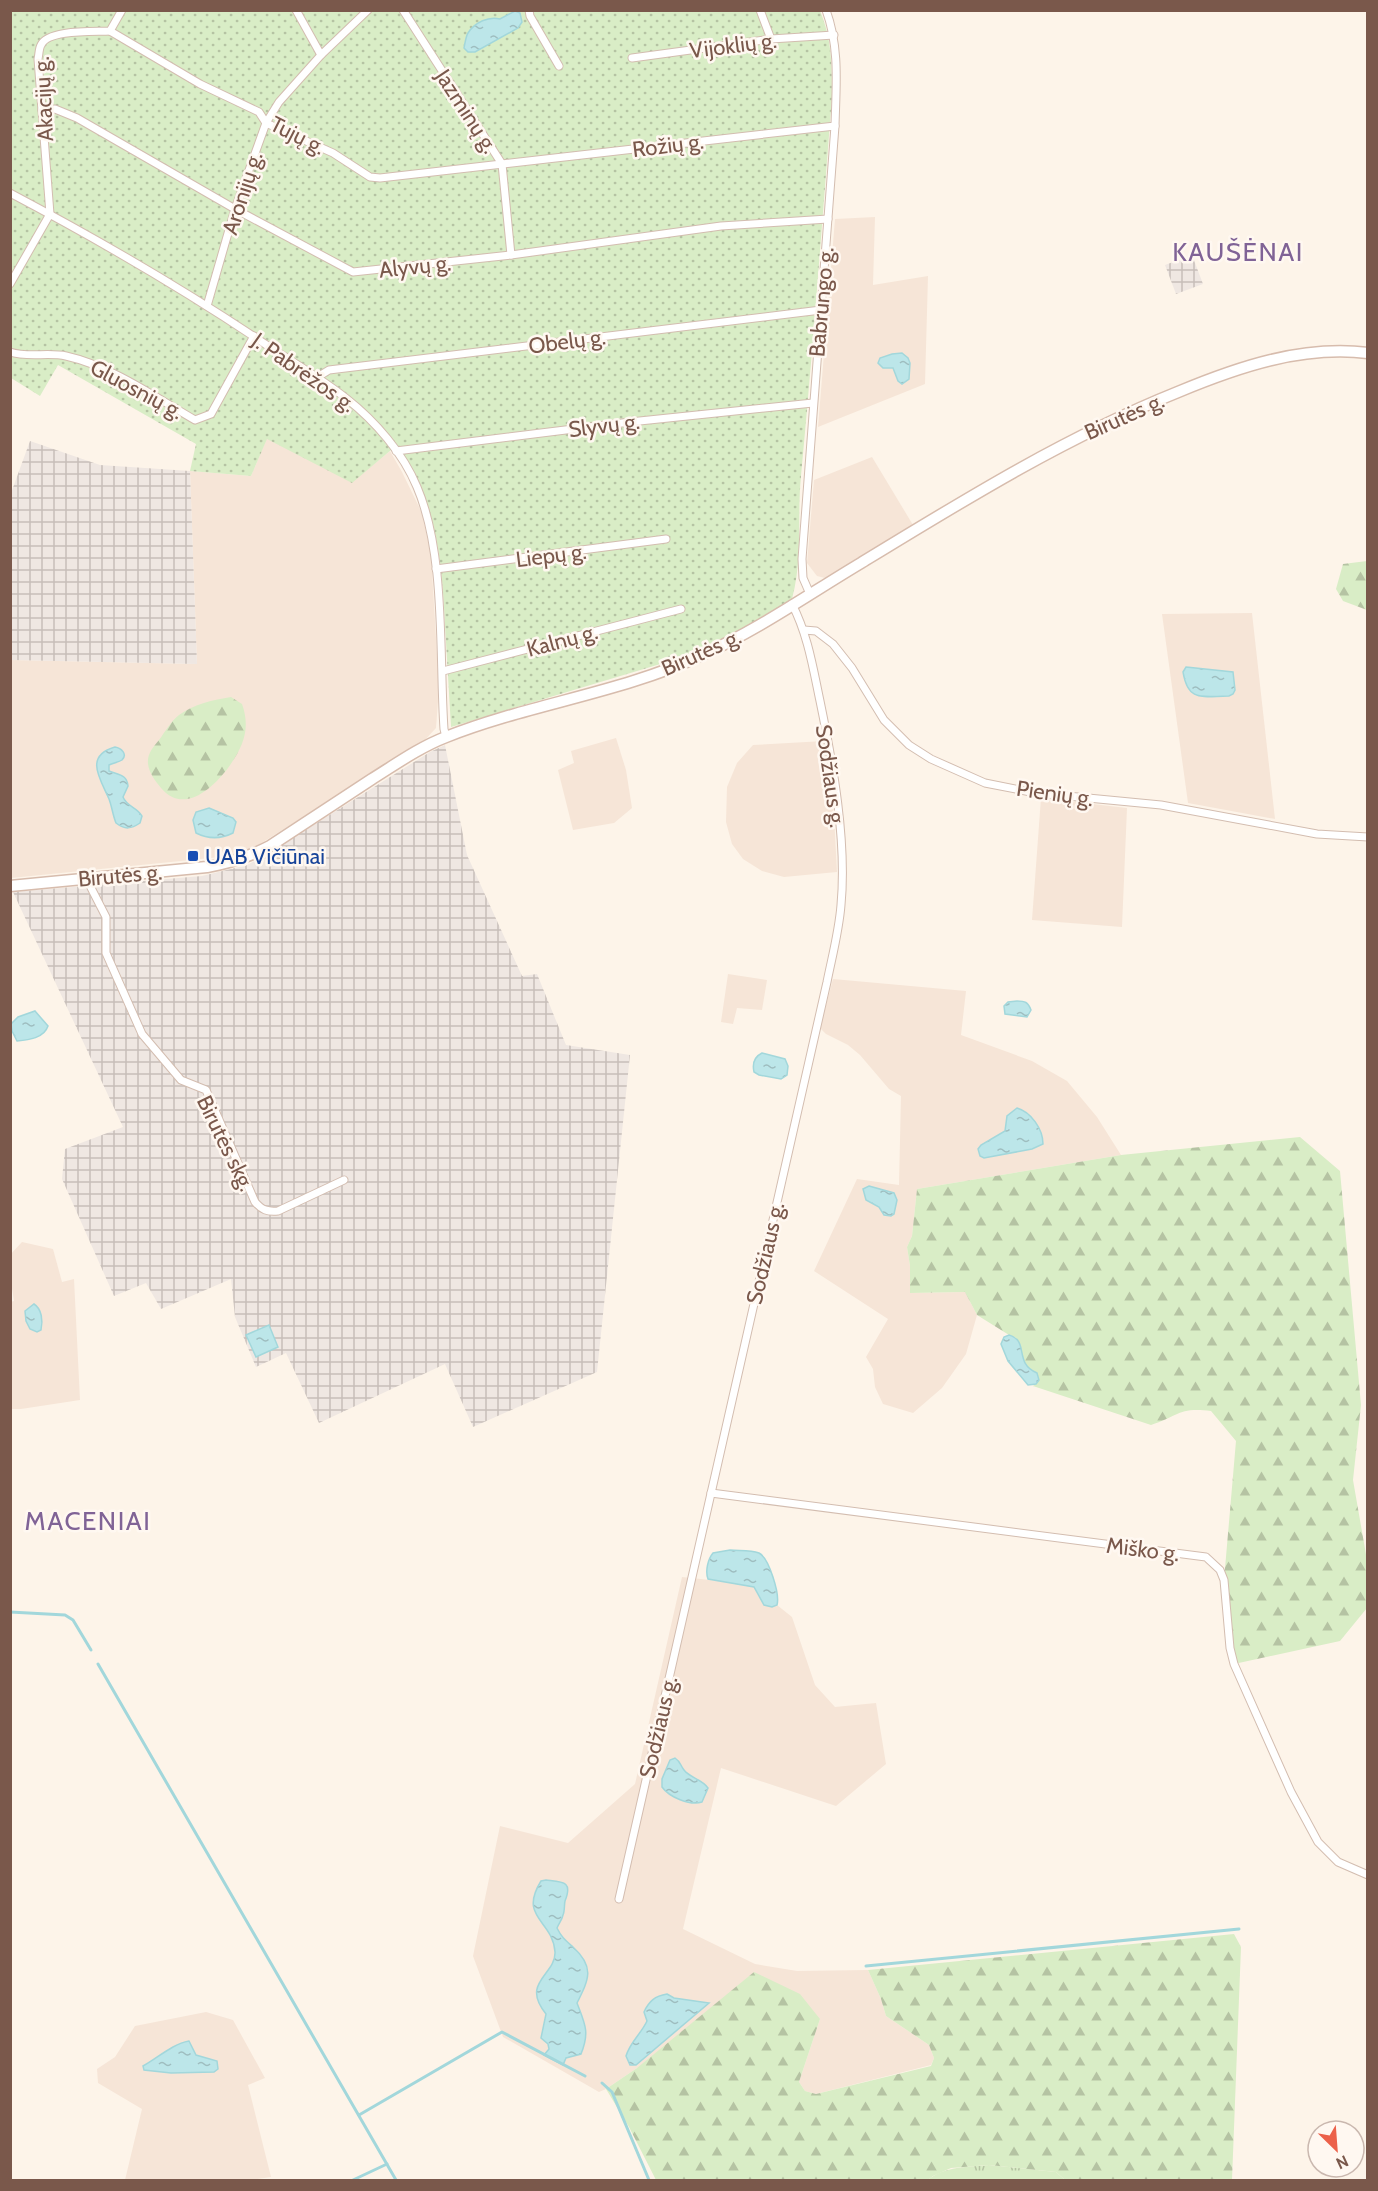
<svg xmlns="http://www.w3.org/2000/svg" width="1378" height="2191" viewBox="0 0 1378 2191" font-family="Cabin,sans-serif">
  <defs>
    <pattern id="industrial-grid" width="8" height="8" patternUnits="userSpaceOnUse" patternTransform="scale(1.5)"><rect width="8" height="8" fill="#efe7e2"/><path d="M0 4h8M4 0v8" fill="none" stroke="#c7beb9"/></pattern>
    <pattern id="grass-tufts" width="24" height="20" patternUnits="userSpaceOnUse" patternTransform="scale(1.5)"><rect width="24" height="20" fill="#d9edc6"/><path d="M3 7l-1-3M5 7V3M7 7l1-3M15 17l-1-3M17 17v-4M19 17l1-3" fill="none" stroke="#b5c3a3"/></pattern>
    <pattern id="forest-firs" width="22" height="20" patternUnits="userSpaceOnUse" patternTransform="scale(1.5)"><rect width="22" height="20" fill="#d9edc6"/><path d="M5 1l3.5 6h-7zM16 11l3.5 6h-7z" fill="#b5c3a3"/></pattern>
    <pattern id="garden-dots" width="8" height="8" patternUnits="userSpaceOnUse" patternTransform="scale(1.5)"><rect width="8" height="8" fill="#d9edc6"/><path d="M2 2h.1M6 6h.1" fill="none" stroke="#b5c3a3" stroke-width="1.8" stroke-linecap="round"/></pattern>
    <pattern id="water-ripples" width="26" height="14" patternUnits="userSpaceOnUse" patternTransform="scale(1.5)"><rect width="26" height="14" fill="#bce6e9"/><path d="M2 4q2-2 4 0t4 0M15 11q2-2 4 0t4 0" fill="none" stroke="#9ebdbf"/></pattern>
  </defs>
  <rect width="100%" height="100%" fill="#fdf4e9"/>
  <g fill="#f6e5d7">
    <path d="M875 217 873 285 928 276 925 384 818 427 835 219Z"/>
    <path d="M267 438 352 482 390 451 402 472 422 513 431 555 439 688 436 728 423 742 255 847 241 853 231 856 11 878V660L197 664 190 471 251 476Z"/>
    <path d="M872 457 913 525 834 574 825 578 817 576 807 563 814 480Z"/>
    <path d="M1252 613 1275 819 1188 803 1162 614Z"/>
    <path d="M616 738 626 770 632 808 614 823 573 830 558 770 574 763 571 751Z"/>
    <path d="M824 741 834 815 837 872 784 877 762 871 743 859 732 844 726 822 727 787 737 763 753 745Z"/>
    <path d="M1041 798 1127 808 1122 927 1032 920Z"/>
    <path d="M728 974 767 980 762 1010 737 1008 733 1024 721 1022Z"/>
    <path d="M833 979 966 991 961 1035 1032 1061 1067 1081 1097 1117 1121 1155 917 1189 912 1236 907 1247 910 1266V1293L965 1292 977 1315 966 1354 942 1388 913 1413 883 1404 875 1387 873 1369 866 1357 888 1319 814 1271 857 1179 899 1185 901 1096 889 1089 860 1055 848 1045 826 1034 820 1028Z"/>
    <path d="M22 1242 53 1249 62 1282 74 1279 80 1400 21 1409H11L10 1302 14 1301 11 1282 10 1255Z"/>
    <path d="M682 1577 738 1583 754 1587 759 1597 772 1607 777 1605 792 1617 815 1685 835 1707 876 1703 886 1764 836 1806 721 1768 683 1929 755 1964 797 1971 868 1970 881 1999 886 2016 929 2045 934 2058 931 2065 816 2094 805 2091 799 2082 820 2019 637 2068 606 2089 599 2092 503 2037 473 1956 500 1826 568 1843 635 1784Z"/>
    <path d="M206 2012 233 2020 265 2078 248 2085 271 2177 250 2180H125L142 2109 98 2083 97 2069 115 2057 135 2026Z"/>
  </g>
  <g fill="url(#industrial-grid)">
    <path d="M1192 255 1203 284 1176 294 1165 265Z"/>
    <path d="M30 441 100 465 190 471 197 664 11 660V493Z"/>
    <path d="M445 745 467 855 522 976 537 974 566 1045 630 1055 597 1372 473 1427 445 1364 319 1423 286 1353 256 1367 235 1317 231 1279 161 1309 146 1283 114 1296 62 1179 65 1149 123 1127 13 892 202 876 247 865 264 856 430 752Z"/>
  </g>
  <path fill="url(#grass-tufts)" d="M989 2165 1056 2172 1065 2180H928C944 2166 969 2167 989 2165Z"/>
  <g fill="url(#forest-firs)">
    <path d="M1367 561H1368L1367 610 1343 601 1336 589 1343 564Z"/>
    <path d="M231 697 242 704C251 729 243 747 228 768 213 788 184 815 161 788 156 782 149 773 148 764 147 754 153 747 159 740 165 732 171 721 179 715 194 704 213 700 231 697Z"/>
    <path d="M1300 1137 1340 1171 1361 1405 1353 1480 1368 1566 1367 1608 1340 1641 1234 1664 1224 1580 1236 1441 1211 1411C1178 1407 1179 1416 1151 1425L1033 1386 1036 1384 1037 1373C1020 1366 1023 1351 1015 1337L1009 1335 977 1315 965 1292 910 1293V1266L907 1247 912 1236 917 1189 1121 1155Z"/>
    <path d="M1234 1934 1241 1947 1232 2180H1065L1056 2172 989 2165 951 2168 933 2176 928 2180H656L629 2127 606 2089 637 2068 754 1972 800 1994 820 2019 799 2082 805 2091 816 2094 931 2066 934 2058 929 2045 886 2016 881 1999 868 1970Z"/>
  </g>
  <path fill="url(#garden-dots)" d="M10 11H820C832 39 832 66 832 97 822 223 813 349 801 476 797 516 803 559 792 599L728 637 677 659 451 727C449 693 447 659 445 625 442 561 436 498 397 445L352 483 267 439 251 476 190 471 196 444 58 365 40 396 11 378Z"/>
  <g fill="url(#water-ripples)" stroke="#a2d7db" stroke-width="1.5">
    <path d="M515 11 520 13 522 22 518 28 475 52H468L464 48C465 43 466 36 468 33 475 22 489 16 500 19Z"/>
    <path d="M902 353 908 358 910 363 909 379 902 384 898 381 893 368H883L878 363 880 358 892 354Z"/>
    <path d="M1186 667 1233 672 1235 690 1233 694 1229 696C1203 696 1188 703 1183 672Z"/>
    <path d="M115 747C121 748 128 754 122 760 119 762 113 763 109 765V771C118 775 127 774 128 786L123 797C127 807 137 807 142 816L140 823C131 829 125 830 116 823 113 816 112 807 109 799 101 780 83 756 115 747Z"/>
    <path d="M209 808 233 818 236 822 233 833C221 839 208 839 196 833L193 820 196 812Z"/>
    <path d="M1017 1001C1025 1001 1028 1002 1031 1010L1027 1017 1005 1014 1004 1006 1008 1002Z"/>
    <path d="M35 1011 48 1026C44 1038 29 1040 17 1041L12 1031 11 1024 18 1017Z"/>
    <path d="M762 1053 785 1059 788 1066 787 1075 781 1079 759 1075 754 1072C752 1063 754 1057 762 1053Z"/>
    <path d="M1017 1108C1031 1112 1043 1129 1043 1144L1032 1149 984 1158 980 1156 978 1149 981 1145 1005 1131 1007 1116Z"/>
    <path d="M869 1186 894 1193 897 1200 894 1214 891 1216 884 1215 879 1207 866 1200 863 1189Z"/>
    <path d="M34 1304C42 1309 43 1321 41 1330L37 1332 30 1329 26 1321 25 1311Z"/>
    <path d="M269 1325 278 1347 256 1357 246 1335Z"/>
    <path d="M1009 1335C1030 1341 1013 1363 1037 1373L1039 1380 1036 1384 1028 1385 1008 1361 1001 1344 1004 1337Z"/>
    <path d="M730 1550C739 1551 750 1550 759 1553 769 1558 780 1594 777 1605L772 1607 764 1605 754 1587 708 1579C705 1571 708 1559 713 1553Z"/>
    <path d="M675 1758C681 1762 680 1765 684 1770 690 1778 702 1779 708 1788L702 1802C690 1806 669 1797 662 1787V1779L670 1760Z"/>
    <path d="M546 1880C563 1882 573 1881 565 1901 564 1905 565 1911 563 1915 562 1920 559 1923 557 1928 562 1938 565 1940 573 1947 595 1967 589 1979 577 2003 585 2024 590 2032 581 2054L566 2058 563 2065 544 2055 549 2049 548 2044 541 2038 546 2014C520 1982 556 1975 555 1952 553 1920 518 1918 541 1881Z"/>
    <path d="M667 1994 674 1998 709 2003 636 2065H630L626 2056C630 2042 641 2034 647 2021L644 2012C649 2001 655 1996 667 1994Z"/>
    <path d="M189 2041 196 2055 217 2061 218 2069 214 2072 171 2073 144 2070 143 2066C158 2058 172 2044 189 2041Z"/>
  </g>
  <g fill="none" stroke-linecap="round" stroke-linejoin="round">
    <g stroke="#a2d7db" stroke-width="3">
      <path d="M10 1612 65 1615 73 1620 91 1650"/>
      <path d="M98 1664 396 2180"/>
      <path d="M866 1966 1239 1929"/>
      <path d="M602 2083 612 2092 649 2180"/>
      <path d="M359 2115 502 2032 585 2076"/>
      <path d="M353 2180 387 2164"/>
    </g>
    <defs>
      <g id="street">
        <path d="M296 10 321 55"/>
        <path d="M403 10 502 164 511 255"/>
        <path d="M529 10 530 16 559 66"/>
        <path d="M760 10 771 39"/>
        <path d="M110 31 200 84 259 112 266 123 333 153 370 177 380 178 835 126"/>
        <path d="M632 58 771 39 834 35"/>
        <path d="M42 110 55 109 77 118 235 209 353 272 511 255 721 226 828 219"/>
        <path d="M10 193C99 240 185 290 268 346 294 363 322 379 347 399 375 421 403 453 417 487 446 555 439 655 444 729L446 737"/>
        <path d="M10 284 50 214 38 59C39 55 39 48 41 45 48 29 95 32 110 31L122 10"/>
        <path d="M207 306 235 209 266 123 279 102 321 55 368 10"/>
        <path d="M10 352C28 358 48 352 66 356 111 366 155 397 195 420L211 414 254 336"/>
        <path d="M316 378 329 370 821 310"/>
        <path d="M396 451 630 422 813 403"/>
        <path d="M436 569 666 539"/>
        <path d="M810 594 803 578 802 559 835 126C836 86 840 48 826 10"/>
        <path d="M804 630 816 631 833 644 852 668 884 720 909 745 931 759 985 783 1036 793 1161 805 1317 834 1368 837"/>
        <path d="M443 671 681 609"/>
        <path d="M86 878 106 917V953L142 1034 181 1080 206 1090 255 1202C262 1210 267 1212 278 1211L344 1180"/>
        <path d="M711 1493 1206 1557 1220 1570 1224 1580 1230 1648 1234 1664 1291 1792 1318 1842 1338 1862 1368 1875"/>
        <path d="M619 1899 827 982C832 957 839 931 841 905 847 841 833 764 820 701 813 668 808 635 792 604"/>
      </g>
      <path id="secondary" d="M10 886 207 867C230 863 249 857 270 846 304 824 338 801 372 779 396 764 420 747 446 737 529 704 621 693 702 655 758 630 809 594 861 563 964 500 1066 437 1178 392 1238 367 1302 345 1368 353"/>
    </defs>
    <use href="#street" stroke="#d3bdb0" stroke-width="9"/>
    <use href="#secondary" stroke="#d7bcad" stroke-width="13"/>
    <use href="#street" stroke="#fff" stroke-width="7"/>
    <use href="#secondary" stroke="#fff" stroke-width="10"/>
  </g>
  <rect fill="#1a4fb4" stroke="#fff8f1" stroke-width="2" x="187" y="850" width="12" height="12" rx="3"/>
  <g text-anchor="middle" stroke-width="5" stroke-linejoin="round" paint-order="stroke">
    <g font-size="22" fill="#7a584b" stroke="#fff8f1">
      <text transform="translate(733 45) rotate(-7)" y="8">Vijoklių g.</text>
      <text transform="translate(43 99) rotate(-93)" y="8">Akacijų g.</text>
      <text transform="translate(467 111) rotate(57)" y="8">Jazminų g.</text>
      <text transform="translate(298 135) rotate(27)" y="8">Tujų g.</text>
      <text transform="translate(668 145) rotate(-7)" y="8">Rožių g.</text>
      <text transform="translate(242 193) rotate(-72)" y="8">Aronijų g.</text>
      <text transform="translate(415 266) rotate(-6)" y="8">Alyvų g.</text>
      <text transform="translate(821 302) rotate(-85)" y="8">Babrungo g.</text>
      <text transform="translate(567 341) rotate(-7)" y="8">Obelų g.</text>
      <text transform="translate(304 372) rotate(35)" y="8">J. Pabrėžos g.</text>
      <text transform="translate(137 389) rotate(28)" y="8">Gluosnių g.</text>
      <text transform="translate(1124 416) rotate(-24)" y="8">Birutės g.</text>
      <text transform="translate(604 425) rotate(-7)" y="8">Slyvų g.</text>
      <text transform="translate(551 555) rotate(-7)" y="8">Liepų g.</text>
      <text transform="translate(562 640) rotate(-15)" y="8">Kalnų g.</text>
      <text transform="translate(701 652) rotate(-24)" y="8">Birutės g.</text>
      <text transform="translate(831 776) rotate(82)" y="8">Sodžiaus g.</text>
      <text transform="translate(1055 793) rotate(8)" y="8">Pienių g.</text>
      <text transform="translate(120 875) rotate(-5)" y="8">Birutės g.</text>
      <text transform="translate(226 1143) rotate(64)" y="8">Birutės skg.</text>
      <text transform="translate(765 1253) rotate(-77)" y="8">Sodžiaus g.</text>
      <text transform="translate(1143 1549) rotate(7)" y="8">Miško g.</text>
      <text transform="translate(658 1727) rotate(-77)" y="8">Sodžiaus g.</text>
    </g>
    <g font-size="22" fill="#164399" stroke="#fff8f1" text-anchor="start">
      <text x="205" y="864">UAB Vičiūnai</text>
    </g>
    <g font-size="26" letter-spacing="1.5" fill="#806396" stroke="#fff8f1">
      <text x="1238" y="261">KAUŠĖNAI</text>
      <text x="88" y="1530">MACENIAI</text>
    </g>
  </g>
  <rect width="1378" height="2191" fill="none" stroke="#7a584b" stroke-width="24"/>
  <g transform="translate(1336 2149) rotate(155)"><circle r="28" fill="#fff8f1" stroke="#cab8af" stroke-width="1.5"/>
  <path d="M0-4.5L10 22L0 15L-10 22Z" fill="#ec614a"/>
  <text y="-9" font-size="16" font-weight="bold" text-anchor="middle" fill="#7a584b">N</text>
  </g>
</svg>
